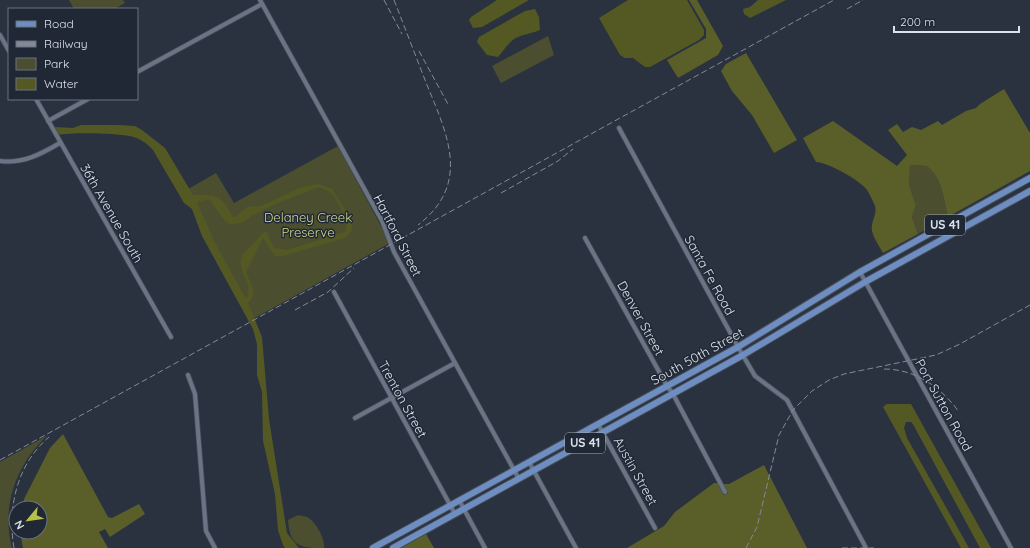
<svg xmlns="http://www.w3.org/2000/svg" width="1030" height="548" viewBox="0 0 1030 548" font-family="Quicksand,sans-serif">
  <rect width="100%" height="100%" fill="#2a3240"/>
  <g fill="#4b4f30">
    <path d="M69 0H123L125 3 114 9H74Z"/>
    <path d="M548 36 554 55 501 83 492 66Z"/>
    <path d="M338 146 390 243 253 319 183 192 216 173 234 203Z"/>
    <path d="M910 165 927 166C943 180 943 197 948 217L918 234 912 217 916 205 909 185Z"/>
    <path d="M48 435C16 464 1 506 12 548H0V462Z"/>
    <path d="M298 515C300 516 305 516 307 517 316 522 325 538 324 548 300 548 290 547 288 520Z"/>
  </g>
  <g fill="#5a5f29">
    <path d="M689 0H697L723 46 718 55 678 78 667 60 706 38V29Z"/>
    <path d="M746 53 797 140 774 153 752 115 732 91 721 71 726 64Z"/>
    <path d="M1004 89 1030 133V171L948 217C943 197 943 180 927 166L910 165 909 185 916 205 912 217 918 234 883 253C879 245 870 234 872 225 873 218 877 213 875 206 875 205 868 191 867 190 860 180 827 162 816 162L803 138 833 121 897 166 907 155 888 130 897 124 903 132 912 127 921 130 938 121 942 125 966 111 976 108 980 104Z"/>
    <path d="M63 434 108 517 112 518 139 504 145 514 110 537 105 529 99 532 108 548H23L20 532H40V508H23L24 499 50 448Z"/>
    <path d="M764 465 807 548H627L664 526 675 512 714 483H718L724 495 728 493 723 484H729Z"/>
    <path d="M426 534 434 548H401Z"/>
  </g>
  <g fill="#545924" fill-rule="evenodd">
    <path d="M497 0H529L482 27 473 28 469 20 471 17Z"/>
    <path d="M628 0H687L704 30V35L699 40 650 67H645L633 58H625L620 55 599 18Z"/>
    <path d="M758 0H786L750 18 744 14 743 9 750 7Z"/>
    <path d="M535 9 539 17 540 30C533 33 525 34 518 37 510 40 504 50 498 57L487 55 477 42 479 37 525 11Z"/>
    <path d="M81 125H118L135 126 142 130 165 148 193 195C218 195 220 194 233 217L237 216 247 207 261 206 302 187 318 184 332 189 353 222 351 232 344 238 283 256H275L263 238 246 272C250 284 259 292 248 303L262 337 269 419 287 533 299 548H285L283 545 278 530 275 494 263 441 262 392 257 375V344L253 329 202 236 192 209 184 203 153 150C147 143 139 138 130 136 116 133 71 132 57 135L54 127 73 128ZM318 187C323 189 328 190 332 194 339 203 350 222 345 232L287 250 274 248 266 231C261 234 259 238 255 242 251 247 244 251 242 256 235 272 256 284 246 299L214 241 197 202 209 199 225 221 230 224 242 223 251 216 271 206Z"/>
    <path d="M887 404H911L991 548H980L914 426 911 422H906L904 428 907 438 969 548H961L883 407Z"/>
  </g>
  <g fill="none" stroke-linecap="round" stroke-linejoin="round">
    <defs>
      <g id="street">
        <path d="M260 0 382 221 394 252 519 479"/>
        <path d="M0 35 9 51"/>
        <path d="M137 72 262 4"/>
        <path d="M36 99 171 337"/>
        <path d="M48 121 88 99"/>
        <path d="M619 128 738 347 755 376 787 400 866 548"/>
        <path d="M0 161C23 164 41 154 60 143"/>
        <path d="M585 238 667 386 673 394 725 492"/>
        <path d="M860 272 1011 548"/>
        <path d="M334 292 455 514"/>
        <path d="M188 375 195 394 206 531 215 548"/>
        <path d="M355 418 455 363"/>
        <path d="M598 424 655 528"/>
        <path d="M529 462 576 548"/>
        <path d="M459 500 485 548"/>
      </g>
      <g id="primary">
        <path d="M373 548 738 347 860 272 1030 178"/>
        <path d="M393 548 743 355 865 282 1030 191"/>
      </g>
    </defs>
    <use href="#street" stroke="#474e5a" stroke-width="5.5"/>
    <use href="#primary" stroke="#474e5a" stroke-width="8"/>
    <use href="#street" stroke="#6a7485" stroke-width="4"/>
    <use href="#primary" stroke="#6e8ec2" stroke-width="6"/>
    <g stroke="#838a96" stroke-width="1" stroke-dasharray="6 3" stroke-linecap="butt">
      <path d="M384 0 402 34"/>
      <path d="M394 0C405 28 416 57 427 85 448 136 471 184 418 225"/>
      <path d="M847 9 863 0"/>
      <path d="M419 51 449 106"/>
      <path d="M501 193 558 161 573 149"/>
      <path d="M295 310 328 292 354 268"/>
      <path d="M884 369C915 369 941 387 959 412"/>
      <path d="M0 460 834 0"/>
      <path d="M14 548C7 508 17 464 49 437"/>
      <path d="M746 548 757 527 779 435 793 410 812 391 829 380 844 374 936 355 960 344 1030 305"/>
      <path d="M842 548H874"/>
    </g>
  </g>
  <g text-anchor="middle" stroke-width="3" stroke-linejoin="round" paint-order="stroke">
    <g fill="#202836" stroke="#a4aab5" stroke-width="1">
      <rect x="925" y="215" width="40" height="20" rx="3"/>
      <rect x="565" y="433" width="40" height="20" rx="3"/>
    </g>
    <g font-size="12" font-weight="bold" fill="#dce2eb">
      <text x="945" y="229">US 41</text>
      <text x="585" y="447">US 41</text>
    </g>
    <g font-size="13" fill="#dce2eb" stroke="#202836">
      <text transform="translate(112 213) rotate(60)" y="5">36th Avenue South</text>
      <text transform="translate(398 235) rotate(63)" y="5">Hartford Street</text>
      <text transform="translate(710 275) rotate(61)" y="5">Santa Fe Road</text>
      <text transform="translate(641 318) rotate(61)" y="5">Denver Street</text>
      <text transform="translate(697 356) rotate(-29)" y="5">South 50th Street</text>
      <text transform="translate(403 399) rotate(61)" y="5">Trenton Street</text>
      <text transform="translate(944 405) rotate(61)" y="5">Port Sutton Road</text>
      <text transform="translate(636 471) rotate(61)" y="5">Austin Street</text>
    </g>
    <g font-size="13" fill="#d3dc8a" stroke="#202836">
      <text x="308" y="222">Delaney Creek<tspan x="308" dy="15">Preserve</tspan></text>
    </g>
  </g>
  <rect x="8" y="8" width="130" height="92" fill="#202836" stroke="#6b727e"/>
  <rect x="16" y="21" width="20" height="6" fill="#6e8ec2" stroke="#6b727e"/>
  <text x="44" y="28" font-size="12" fill="#dce2eb">Road</text>
  <rect x="16" y="41" width="20" height="6" fill="#838a96" stroke="#6b727e"/>
  <text x="44" y="48" font-size="12" fill="#dce2eb">Railway</text>
  <rect x="16" y="58" width="20" height="12" fill="#4b4f30" stroke="#6b727e"/>
  <text x="44" y="68" font-size="12" fill="#dce2eb">Park</text>
  <rect x="16" y="78" width="20" height="12" fill="#545924" stroke="#6b727e"/>
  <text x="44" y="88" font-size="12" fill="#dce2eb">Water</text>
  <g transform="translate(28 520) rotate(241)"><circle r="19" fill="#202836" stroke="#6b727e"/>
  <path d="M0-3L7 15L0 10L-7 15Z" fill="#b7c148"/>
  <text y="-6" font-size="11" font-weight="bold" text-anchor="middle" fill="#dce2eb">N</text>
  </g>
  <path d="M894 26v6h125v-6" fill="none" stroke="#dce2eb" stroke-width="2"/>
  <text x="900" y="26" font-size="12" fill="#dce2eb" stroke="#202836" stroke-width="3" paint-order="stroke">200 m</text>
</svg>
